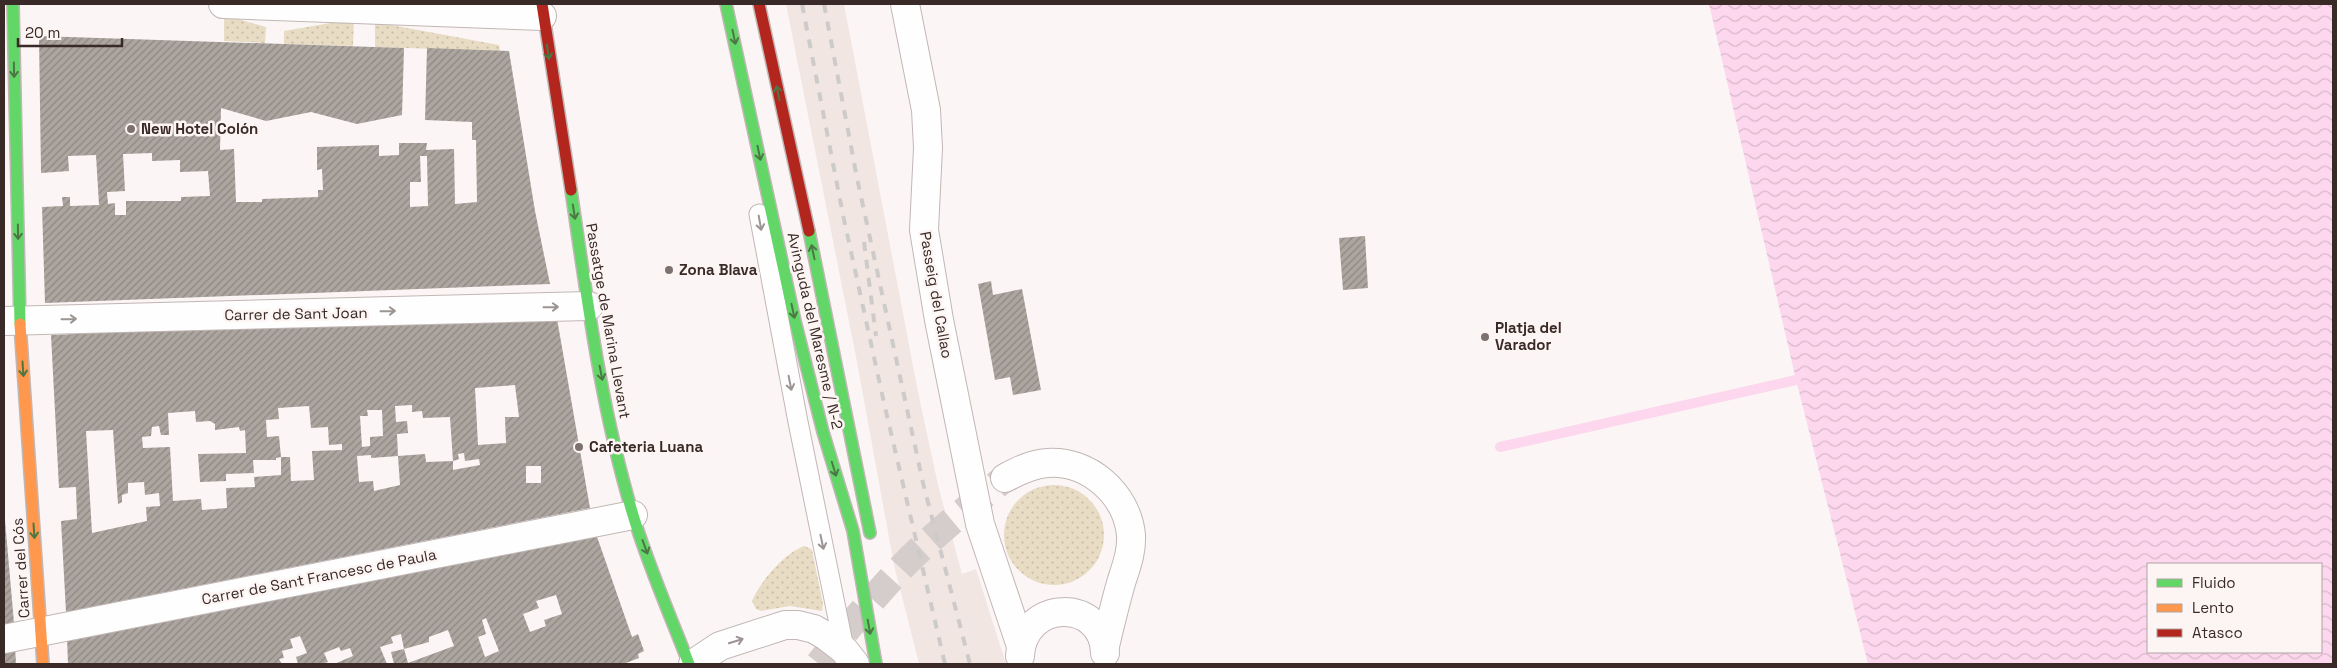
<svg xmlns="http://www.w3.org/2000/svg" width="2337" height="668" viewBox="0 0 2337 668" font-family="'Space Grotesk',sans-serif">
  <defs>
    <pattern id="grass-dots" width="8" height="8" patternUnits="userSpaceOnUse" patternTransform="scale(1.25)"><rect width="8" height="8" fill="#e8dcc4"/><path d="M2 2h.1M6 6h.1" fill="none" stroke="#c8bda8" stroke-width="1.8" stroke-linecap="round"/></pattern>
    <pattern id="water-waves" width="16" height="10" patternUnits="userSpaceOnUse" patternTransform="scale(1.25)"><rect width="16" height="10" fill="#fcd7ed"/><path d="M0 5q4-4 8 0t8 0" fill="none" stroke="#d9b9cb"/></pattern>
    <pattern id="building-hatch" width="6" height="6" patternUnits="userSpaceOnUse" patternTransform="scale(1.25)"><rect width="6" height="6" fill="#aca5a0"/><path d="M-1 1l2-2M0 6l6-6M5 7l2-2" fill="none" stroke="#8d8782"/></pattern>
  </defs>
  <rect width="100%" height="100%" fill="#fbf6f5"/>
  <path fill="#f2e6e3" d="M786 4H844L918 392 938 485 962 574 976 569 1006 664H919L894 565 857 362Z"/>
  <g fill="url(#grass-dots)">
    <path d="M224 15 266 27 265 43 224 41Z"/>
    <path d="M354 19 353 46 284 44V31Z"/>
    <path d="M375 22 499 45 500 51 375 47Z"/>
    <circle cx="1054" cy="535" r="50"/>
    <path d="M805 546 812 550 823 604 822 611 790 606 761 611 756 609 752 601C759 583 786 551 805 546Z"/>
  </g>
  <path fill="url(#water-waves)" fill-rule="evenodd" d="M1709 4H2333V664H1868L1796 380ZM2148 564H2321V652H2148Z"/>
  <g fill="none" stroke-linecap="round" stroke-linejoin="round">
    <path stroke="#fcd7ed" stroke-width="10" d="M1500 447 1796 380"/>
  </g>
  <g fill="url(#building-hatch)" fill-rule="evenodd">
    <path d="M39 36 404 48 402 115 357 124 311 112 266 121 221 108 220 150 234 149 236 202H262V199L318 197V190H323L322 169 317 170V147L379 145V156L399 155V143H427L426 150 454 149 455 204 477 202 476 140H472V122L425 120 427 48 509 51 535 211 550 284 45 303 42 207 63 206 62 197H70V206L99 205 96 155 68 156 69 171 41 173ZM152 153V161L180 160V172L208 171 210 196 181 197V201H126V215H115V203L108 204 107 192 125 191 123 154ZM420 156H427L428 206 410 207V182H421Z"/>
    <path d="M1365 236 1368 288 1343 290 1339 238Z"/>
    <path d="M991 281 993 295 1022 289 1041 390 1013 395 1010 377 995 380 978 284Z"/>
    <path d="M556 313 590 508 66 612 61 521 77 519 76 487 59 488 51 335ZM515 385 519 417H505L506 443 478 445 475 388ZM412 405V412L422 411 423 418 450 417 453 461 459 459 458 454 464 453 465 461 479 459 480 465 453 470V461L426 462 425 454 398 456 400 485 374 491 373 481 359 482 357 456 371 455V458L398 456 397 434 408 433 407 421 396 422 395 406ZM309 406 311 428 328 427 329 445 342 444V450L312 451 314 480 291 481 290 457H281V475L254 477 255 487 226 488 227 508 202 510 201 499 173 501 170 447 143 448 142 437 151 436 152 427 159 426 161 435H169L168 413 195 411 196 422 210 421 215 424V430L239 427 240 431 245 430 246 453 198 454 200 482 226 481V474L254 473 253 460H276V458L281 457 279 436 267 437 266 420 279 419 278 408ZM367 410H382L383 436 370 437V446L362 447 360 416H368ZM113 430 118 504 122 502V495L128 493V483L144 482 145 495 159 493 160 506 146 507 147 521 92 533 86 431ZM526 466H541V483H526Z"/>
    <path d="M4 509 14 623 4 624Z"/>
    <path d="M595 531 632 637 638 634 644 651 638 654 639 658 623 664H394L391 652 404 649 408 663 454 646 448 630 429 637V642L404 649 401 634 391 637 393 643 380 647 387 664H334L353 656 350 648 341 651 339 647 324 653 328 662 321 664H298L296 657 307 653 300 636 290 639 293 648 282 651 284 658 279 659 282 664H68L67 637ZM556 595 562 614 544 620 546 626 530 632 523 614 539 608 536 601ZM486 618 499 651 485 657 478 637 486 634 482 620Z"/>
    <path d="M15 646 16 664H4V649Z"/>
  </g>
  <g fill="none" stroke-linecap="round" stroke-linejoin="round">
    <path stroke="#d4cdcc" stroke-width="28" stroke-dasharray="28 14" stroke-linecap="butt" d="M819 664C845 631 872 599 901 568 933 535 969 507 1005 478"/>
    <defs>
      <path id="lane" d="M759 214 798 422 845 653"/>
      <g id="street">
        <path d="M223 4 542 16"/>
        <path d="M905 4 926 110 928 148 924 230 939 320 980 524 1021 646"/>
        <path d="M4 321 589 306"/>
        <path d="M1005 478C1018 471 1032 464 1047 463 1089 460 1127 494 1131 535 1132 552 1126 567 1121 583 1115 604 1110 625 1105 646"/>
        <path d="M4 639 633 515"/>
        <path d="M1020 656C1023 598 1104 598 1105 653"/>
        <path d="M693 664 720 646 785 625H798L814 629 826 636 844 650 855 664"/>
      </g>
      <g id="fast">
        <path d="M13 4 20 324"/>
        <path d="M726 4 795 321 823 432 853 531 876 664"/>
        <path d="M571 190C587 298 601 409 633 515 648 565 670 615 689 664"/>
        <path d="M809 231 870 533"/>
      </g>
      <path id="slow" d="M20 324 43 664"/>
      <g id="jam">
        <path d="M542 4 571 190"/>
        <path d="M759 4 809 231"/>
      </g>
    </defs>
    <use href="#lane" stroke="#c1b7b5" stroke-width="21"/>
    <use href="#street" stroke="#c1b7b5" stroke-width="30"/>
    <use href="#fast" stroke="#c1b7b5" stroke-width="14"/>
    <use href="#slow" stroke="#c1b7b5" stroke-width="14"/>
    <use href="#jam" stroke="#c1b7b5" stroke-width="14"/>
    <use href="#lane" stroke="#fefefe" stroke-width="19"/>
    <use href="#street" stroke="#fefefe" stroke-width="28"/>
    <use href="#fast" stroke="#63d668" stroke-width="11"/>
    <use href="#slow" stroke="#ff974d" stroke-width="11"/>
    <use href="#jam" stroke="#b3261e" stroke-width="11"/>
    <g stroke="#cdcbca" stroke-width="4" stroke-dasharray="9 9" stroke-linecap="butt">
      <path d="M802 4 843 215 884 403 945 664"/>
      <path d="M824 4 857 178 923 483 970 664"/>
      <path d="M864 242 876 336"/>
    </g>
  </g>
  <defs><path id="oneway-shaft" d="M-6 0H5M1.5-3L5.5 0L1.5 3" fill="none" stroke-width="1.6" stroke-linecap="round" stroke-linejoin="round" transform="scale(1.25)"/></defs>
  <g stroke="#4c7744">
    <use href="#oneway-shaft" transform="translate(734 37) rotate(78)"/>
    <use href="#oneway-shaft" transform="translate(548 52) rotate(81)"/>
    <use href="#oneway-shaft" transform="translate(14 70) rotate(89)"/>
    <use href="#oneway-shaft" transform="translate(778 93) rotate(-102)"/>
    <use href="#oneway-shaft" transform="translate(759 153) rotate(78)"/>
    <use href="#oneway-shaft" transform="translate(574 212) rotate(81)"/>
    <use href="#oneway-shaft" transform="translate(18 232) rotate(89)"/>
    <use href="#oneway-shaft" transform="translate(813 252) rotate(-102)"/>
    <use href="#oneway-shaft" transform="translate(793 311) rotate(78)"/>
    <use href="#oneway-shaft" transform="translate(23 369) rotate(86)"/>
    <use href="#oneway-shaft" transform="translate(601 373) rotate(79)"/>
    <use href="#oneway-shaft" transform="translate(834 469) rotate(73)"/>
    <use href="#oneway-shaft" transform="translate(34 531) rotate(86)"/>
    <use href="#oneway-shaft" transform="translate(645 547) rotate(70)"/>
    <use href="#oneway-shaft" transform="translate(869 627) rotate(80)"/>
  </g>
  <g stroke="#9c9492">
    <use href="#oneway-shaft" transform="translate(760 223) rotate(80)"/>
    <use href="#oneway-shaft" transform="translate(551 307) rotate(-1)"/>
    <use href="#oneway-shaft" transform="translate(388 311) rotate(-1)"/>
    <use href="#oneway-shaft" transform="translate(69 319) rotate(-1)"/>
    <use href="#oneway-shaft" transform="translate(790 383) rotate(79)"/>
    <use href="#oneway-shaft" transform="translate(822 542) rotate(78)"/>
    <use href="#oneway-shaft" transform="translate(736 641) rotate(-17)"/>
  </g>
  <g fill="#7d716f" stroke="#fdf5f3" stroke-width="2">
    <circle cx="131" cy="129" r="5"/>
    <circle cx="669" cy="270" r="5"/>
    <circle cx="1485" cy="337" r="5"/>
    <circle cx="579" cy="447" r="5"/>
  </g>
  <g text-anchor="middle" stroke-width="5" stroke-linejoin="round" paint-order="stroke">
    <g font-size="15" font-weight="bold" fill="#392a27" stroke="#fdf5f3" text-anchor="start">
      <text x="141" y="134">New Hotel Colón</text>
      <text x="679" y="275">Zona Blava</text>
      <text x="1495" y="333">Platja del<tspan x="1495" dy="17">Varador</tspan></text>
      <text x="589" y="452">Cafeteria Luana</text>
    </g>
    <g font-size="15" fill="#392a27" stroke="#fdf5f3">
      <text transform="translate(936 295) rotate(80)" y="5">Passeig del Callao</text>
      <text transform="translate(296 314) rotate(-1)" y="5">Carrer de Sant Joan</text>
      <text transform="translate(608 321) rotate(80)" y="5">Passatge de Marina Llevant</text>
      <text transform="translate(815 331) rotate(77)" y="5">Avinguda del Maresme / N-2</text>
      <text transform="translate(21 568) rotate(-94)" y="5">Carrer del Cós</text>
      <text transform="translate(319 577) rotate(-11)" y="5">Carrer de Sant Francesc de Paula</text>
    </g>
  </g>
  <rect width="2337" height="668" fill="none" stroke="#392a27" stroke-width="10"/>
  <rect x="2147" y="563" width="175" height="90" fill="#fdf5f3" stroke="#afa4a1"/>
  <rect x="2157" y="579" width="25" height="8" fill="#63d668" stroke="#afa4a1"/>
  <text x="2192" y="588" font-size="15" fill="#392a27">Fluido</text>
  <rect x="2157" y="604" width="25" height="8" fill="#ff974d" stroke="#afa4a1"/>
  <text x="2192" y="613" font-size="15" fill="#392a27">Lento</text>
  <rect x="2157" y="629" width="25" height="8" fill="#b3261e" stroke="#afa4a1"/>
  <text x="2192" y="638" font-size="15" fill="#392a27">Atasco</text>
  <path d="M18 38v8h104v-8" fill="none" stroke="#392a27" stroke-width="2.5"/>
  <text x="25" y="38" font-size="15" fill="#392a27" stroke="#fdf5f3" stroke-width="4" paint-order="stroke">20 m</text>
</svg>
